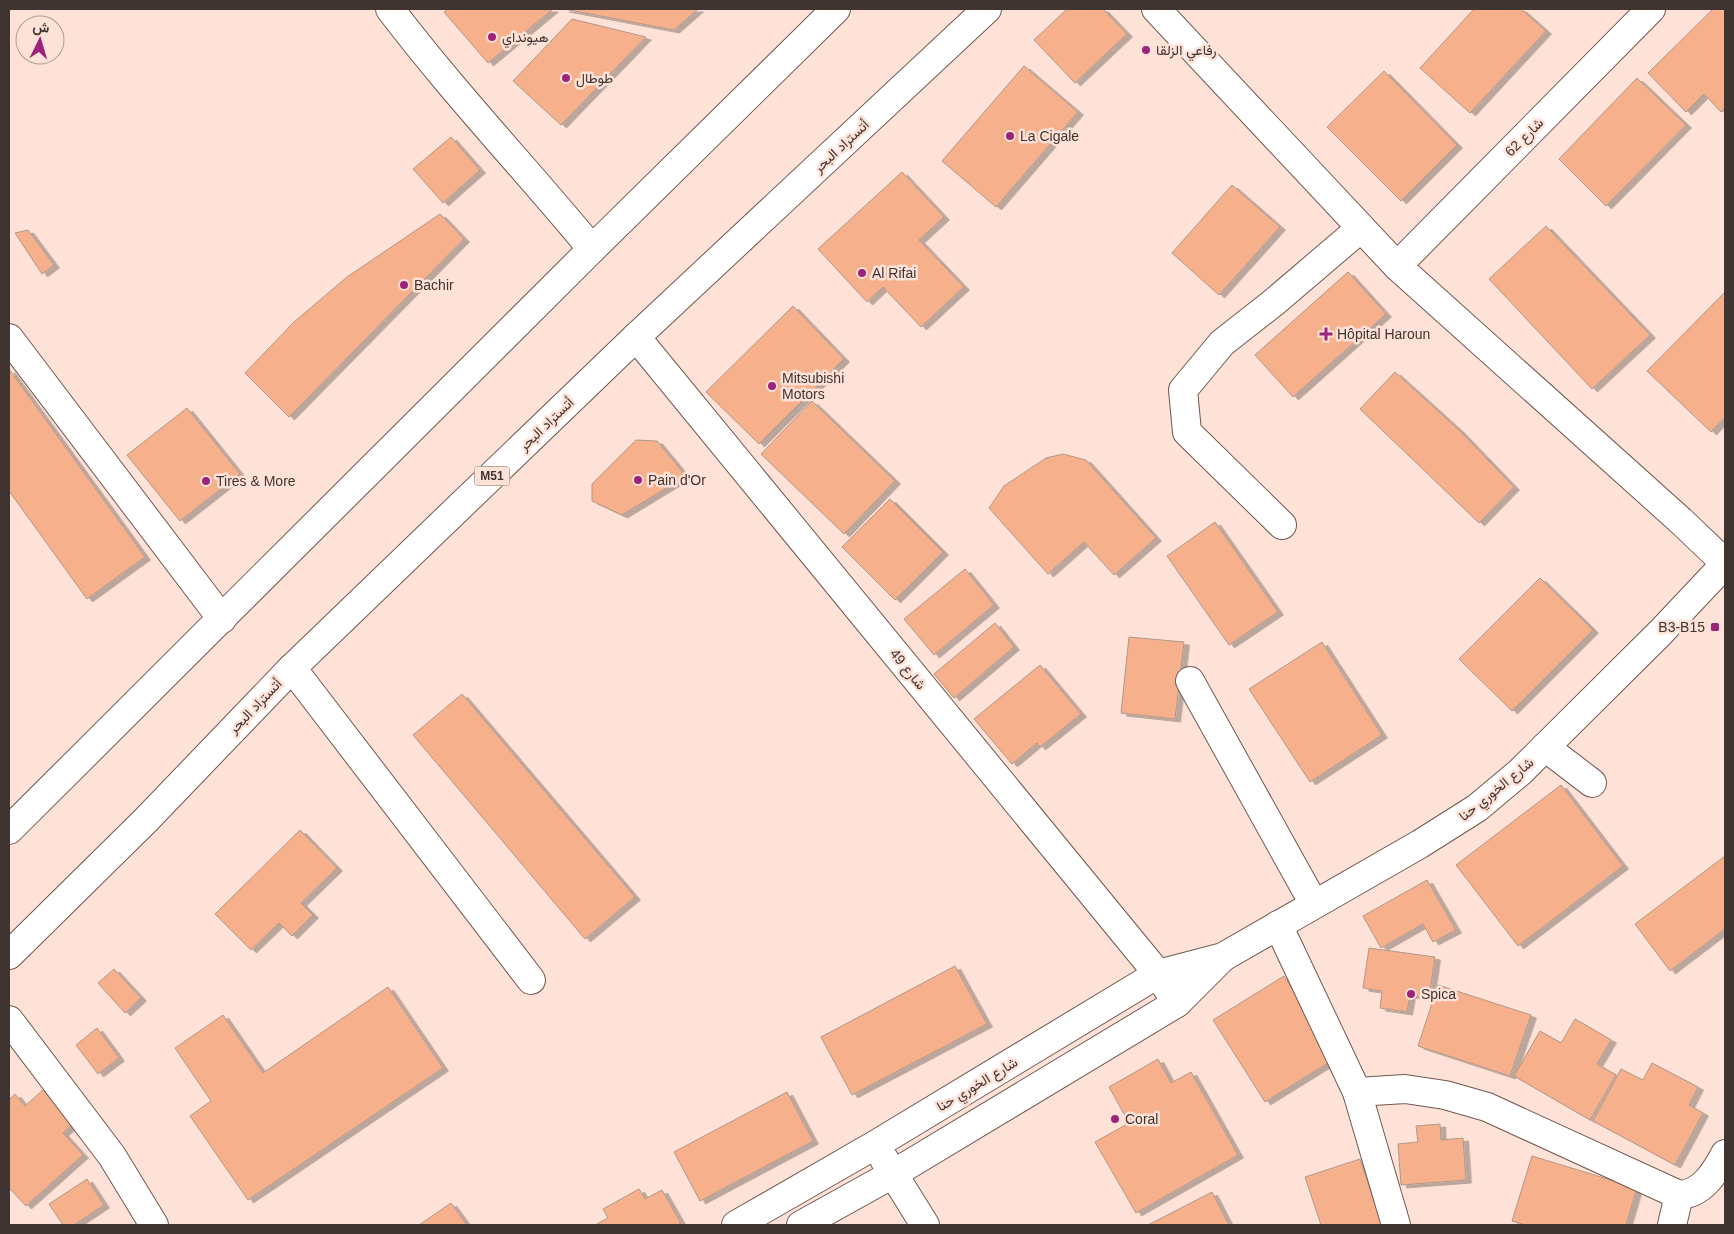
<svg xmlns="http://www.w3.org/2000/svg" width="1734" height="1234" viewBox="0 0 1734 1234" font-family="Arial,Vazirmatn,sans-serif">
  <defs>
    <filter id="shadow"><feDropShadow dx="5.5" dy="3" stdDeviation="0" flood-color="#0004"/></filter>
  </defs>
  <rect width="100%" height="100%" fill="#ffe2d7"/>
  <g fill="#f7b08c" stroke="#b0978a" filter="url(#shadow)">
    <path d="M448 9H553L488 63 444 12Z"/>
    <path d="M564 9H698L674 30Z"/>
    <path d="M1067 9H1103L1127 34 1075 83 1034 40Z"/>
    <path d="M1474 9H1521L1546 31 1470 113 1420 68Z"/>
    <path d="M1713 9H1725V108L1721 112 1704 94 1686 112 1648 73Z"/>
    <path d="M572 19 646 37 561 125 513 81Z"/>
    <path d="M1024 66 1078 112 996 207 942 161Z"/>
    <path d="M1384 71 1457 145 1401 201 1327 127Z"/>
    <path d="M1637 78 1686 125 1606 206 1559 159Z"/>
    <path d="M451 137 480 170 443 203 413 169Z"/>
    <path d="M902 172 944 217 919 240 964 287 921 327 883 287 867 302 818 249Z"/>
    <path d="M1232 185 1280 227 1219 295 1172 253Z"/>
    <path d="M440 214 464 239 289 417 245 373 294 322 347 277Z"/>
    <path d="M1546 226 1650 335 1592 389 1489 279Z"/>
    <path d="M28 230 54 265 42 274 15 233Z"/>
    <path d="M1348 272 1386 314 1293 397 1255 355Z"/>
    <path d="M1725 292V417L1711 432 1647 371Z"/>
    <path d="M793 306 844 359 759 444 706 392Z"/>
    <path d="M9 369 145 557 87 599 9 491Z"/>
    <path d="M1395 372 1459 430 1514 487 1479 523 1360 409Z"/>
    <path d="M812 401 895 481 844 534 761 454Z"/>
    <path d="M187 408 240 474 180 521 127 455Z"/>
    <path d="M636 440 657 441 686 476 622 515 592 501V484Z"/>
    <path d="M1063 454 1086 460 1156 538 1114 575 1084 542 1048 574 989 508 1004 486 1046 458Z"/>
    <path d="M890 499 943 552 895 600 842 547Z"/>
    <path d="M1215 522 1278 612 1229 645 1167 556Z"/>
    <path d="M965 569 994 605 934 655 904 619Z"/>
    <path d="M1540 578 1593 630 1512 711 1459 659Z"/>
    <path d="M995 623 1014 647 954 698 934 674Z"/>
    <path d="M1129 637 1184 642 1175 719 1121 713Z"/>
    <path d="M1322 642 1382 735 1310 782 1249 689Z"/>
    <path d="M1040 665 1081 714 1040 747 1037 743 1012 764 974 719Z"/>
    <path d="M462 694 635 897 585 939 413 735Z"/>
    <path d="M1561 785 1623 866 1518 946 1456 865Z"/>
    <path d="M300 830 337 868 301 903 313 915 292 936 279 923 251 950 215 914Z"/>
    <path d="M1725 856V929L1670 971 1635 924Z"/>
    <path d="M1427 880 1456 930 1433 942 1423 924 1381 948 1363 916Z"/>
    <path d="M1369 948 1435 957 1429 998 1410 995 1407 1012 1380 1008 1382 991 1363 988Z"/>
    <path d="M955 966 987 1024 852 1095 821 1037Z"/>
    <path d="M114 969 141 998 125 1013 98 983Z"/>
    <path d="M1284 976 1336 1058 1265 1102 1213 1020Z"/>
    <path d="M1438 985 1531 1015 1510 1076 1418 1046Z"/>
    <path d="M388 987 443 1068 248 1200 190 1116 211 1101 175 1048 223 1015 263 1073Z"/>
    <path d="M1575 1019 1611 1040 1597 1064 1616 1075 1590 1120 1514 1076 1540 1031 1561 1043Z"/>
    <path d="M97 1028 119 1058 98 1074 76 1045Z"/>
    <path d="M1158 1059 1171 1083 1191 1072 1238 1155 1136 1213 1095 1142 1129 1123 1109 1087Z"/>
    <path d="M1652 1063 1698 1087 1689 1105 1703 1113 1675 1165 1593 1121 1621 1069 1643 1080Z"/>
    <path d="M43 1090 73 1124 63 1133 83 1155 26 1206 10 1189 9 1190V1100L15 1094 25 1106Z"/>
    <path d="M787 1092 813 1141 700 1201 674 1152Z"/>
    <path d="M1440 1124 1441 1140 1463 1138 1466 1180 1401 1185 1398 1144 1418 1142 1416 1126Z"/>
    <path d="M1532 1156 1637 1188 1626 1225H1526L1512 1221Z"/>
    <path d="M1360 1159 1382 1225H1321L1305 1177Z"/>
    <path d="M87 1179 104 1205 74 1225H63L49 1204Z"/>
    <path d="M639 1189 645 1199 662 1190 681 1223 677 1225H595L608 1218 603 1209Z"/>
    <path d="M1212 1192 1229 1225H1148Z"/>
    <path d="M451 1203 467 1225H419Z"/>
  </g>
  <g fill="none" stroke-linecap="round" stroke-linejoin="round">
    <defs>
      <g id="minor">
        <path d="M390 9C453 92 525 168 592 249"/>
        <path d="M1156 9 1397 266 1681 521 1725 563"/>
        <path d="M1397 266 1651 9"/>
        <path d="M636 337 1158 974 1177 1003"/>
        <path d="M9 338 222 619"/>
        <path d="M1282 525 1187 432 1183 390 1222 343 1273 303 1361 228"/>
        <path d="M292 668 531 980"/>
        <path d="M1190 681 1314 904"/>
        <path d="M1545 747 1592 783"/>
        <path d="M1278 925 1357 1092 1396 1225"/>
        <path d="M9 1020 112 1156 154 1225"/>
        <path d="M1357 1092 1405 1089 1445 1095 1487 1107 1679 1195C1702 1194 1715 1173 1725 1154"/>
        <path d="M884 1159 925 1225"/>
        <path d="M736 1225 875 1145 1158 974 1223 957 1420 844 1477 808 1520 772 1661 632 1725 564"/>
        <path d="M801 1225 893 1174 1177 1003 1222 958"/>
        <path d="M1672 1225 1679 1195"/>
      </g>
      <g id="highway">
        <path d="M9 830 592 249 836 9"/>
        <path d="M9 955 146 820 292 668 636 337 987 9"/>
      </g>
    </defs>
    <use href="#minor" stroke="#71584f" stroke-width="30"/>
    <use href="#highway" stroke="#71584f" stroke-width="30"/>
    <use href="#minor" stroke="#fff" stroke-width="28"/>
    <use href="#highway" stroke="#fff" stroke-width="28"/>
  </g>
  <g fill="#9b237c" stroke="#ffe2d7" stroke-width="2">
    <circle cx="492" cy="37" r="5"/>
    <circle cx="1146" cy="50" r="5"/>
    <circle cx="566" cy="78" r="5"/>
    <circle cx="1010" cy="136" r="5"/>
    <circle cx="862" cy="273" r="5"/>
    <circle cx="404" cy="285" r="5"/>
    <path d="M1323.5 326.5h5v5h5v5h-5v5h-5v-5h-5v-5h5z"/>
    <circle cx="772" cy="386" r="5"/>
    <circle cx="638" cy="480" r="5"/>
    <circle cx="206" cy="481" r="5"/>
    <rect x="1710" y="622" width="10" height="10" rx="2.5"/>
    <circle cx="1411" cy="994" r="5"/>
    <circle cx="1115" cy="1119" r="5"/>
  </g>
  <g text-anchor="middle" stroke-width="5" stroke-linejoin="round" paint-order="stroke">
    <rect fill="#ffe2d7" stroke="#796862" stroke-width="1" x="474.5" y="466.5" width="35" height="19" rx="4"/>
    <g font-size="12" font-weight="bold" fill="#403430">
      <text x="492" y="480">M51</text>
    </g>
    <g font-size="14" fill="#403430" stroke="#ffe2d7" text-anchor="start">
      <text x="502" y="42">هيونداي</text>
      <text x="1156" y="55">رفاعي الزلقا</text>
      <text x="576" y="83">طوطال</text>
      <text x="1020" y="141">La Cigale</text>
      <text x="872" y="278">Al Rifai</text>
      <text x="414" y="290">Bachir</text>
      <text x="1337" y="339">Hôpital Haroun</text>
      <text x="782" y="383">Mitsubishi<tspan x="782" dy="16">Motors</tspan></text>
      <text x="648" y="485">Pain d'Or</text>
      <text x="216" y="486">Tires &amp; More</text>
      <text x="1705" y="632" text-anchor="end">B3-B15</text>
      <text x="1421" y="999">Spica</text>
      <text x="1125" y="1124">Coral</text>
    </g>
    <g font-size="14" fill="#403430" stroke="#ffe2d7">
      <text transform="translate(1524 137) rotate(-45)" y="5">شارع 62</text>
      <text transform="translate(841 146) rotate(-43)" y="5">أتستراد البحر</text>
      <text transform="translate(546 424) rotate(-44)" y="5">أتستراد البحر</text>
      <text transform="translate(908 669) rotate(51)" y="5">شارع 49</text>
      <text transform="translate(255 706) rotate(-46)" y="5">أتستراد البحر</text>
      <text transform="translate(1496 789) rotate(-39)" y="5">شارع الخوري حنا</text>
      <text transform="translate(977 1084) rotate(-31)" y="5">شارع الخوري حنا</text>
    </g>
  </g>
  <rect width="1734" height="1234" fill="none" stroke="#403430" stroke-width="20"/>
  <g transform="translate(40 40) rotate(5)"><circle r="24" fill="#ffe2d7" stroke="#b39c94"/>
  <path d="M0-4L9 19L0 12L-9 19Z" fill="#9b237c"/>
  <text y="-8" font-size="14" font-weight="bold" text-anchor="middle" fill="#403430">ش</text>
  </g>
</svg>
